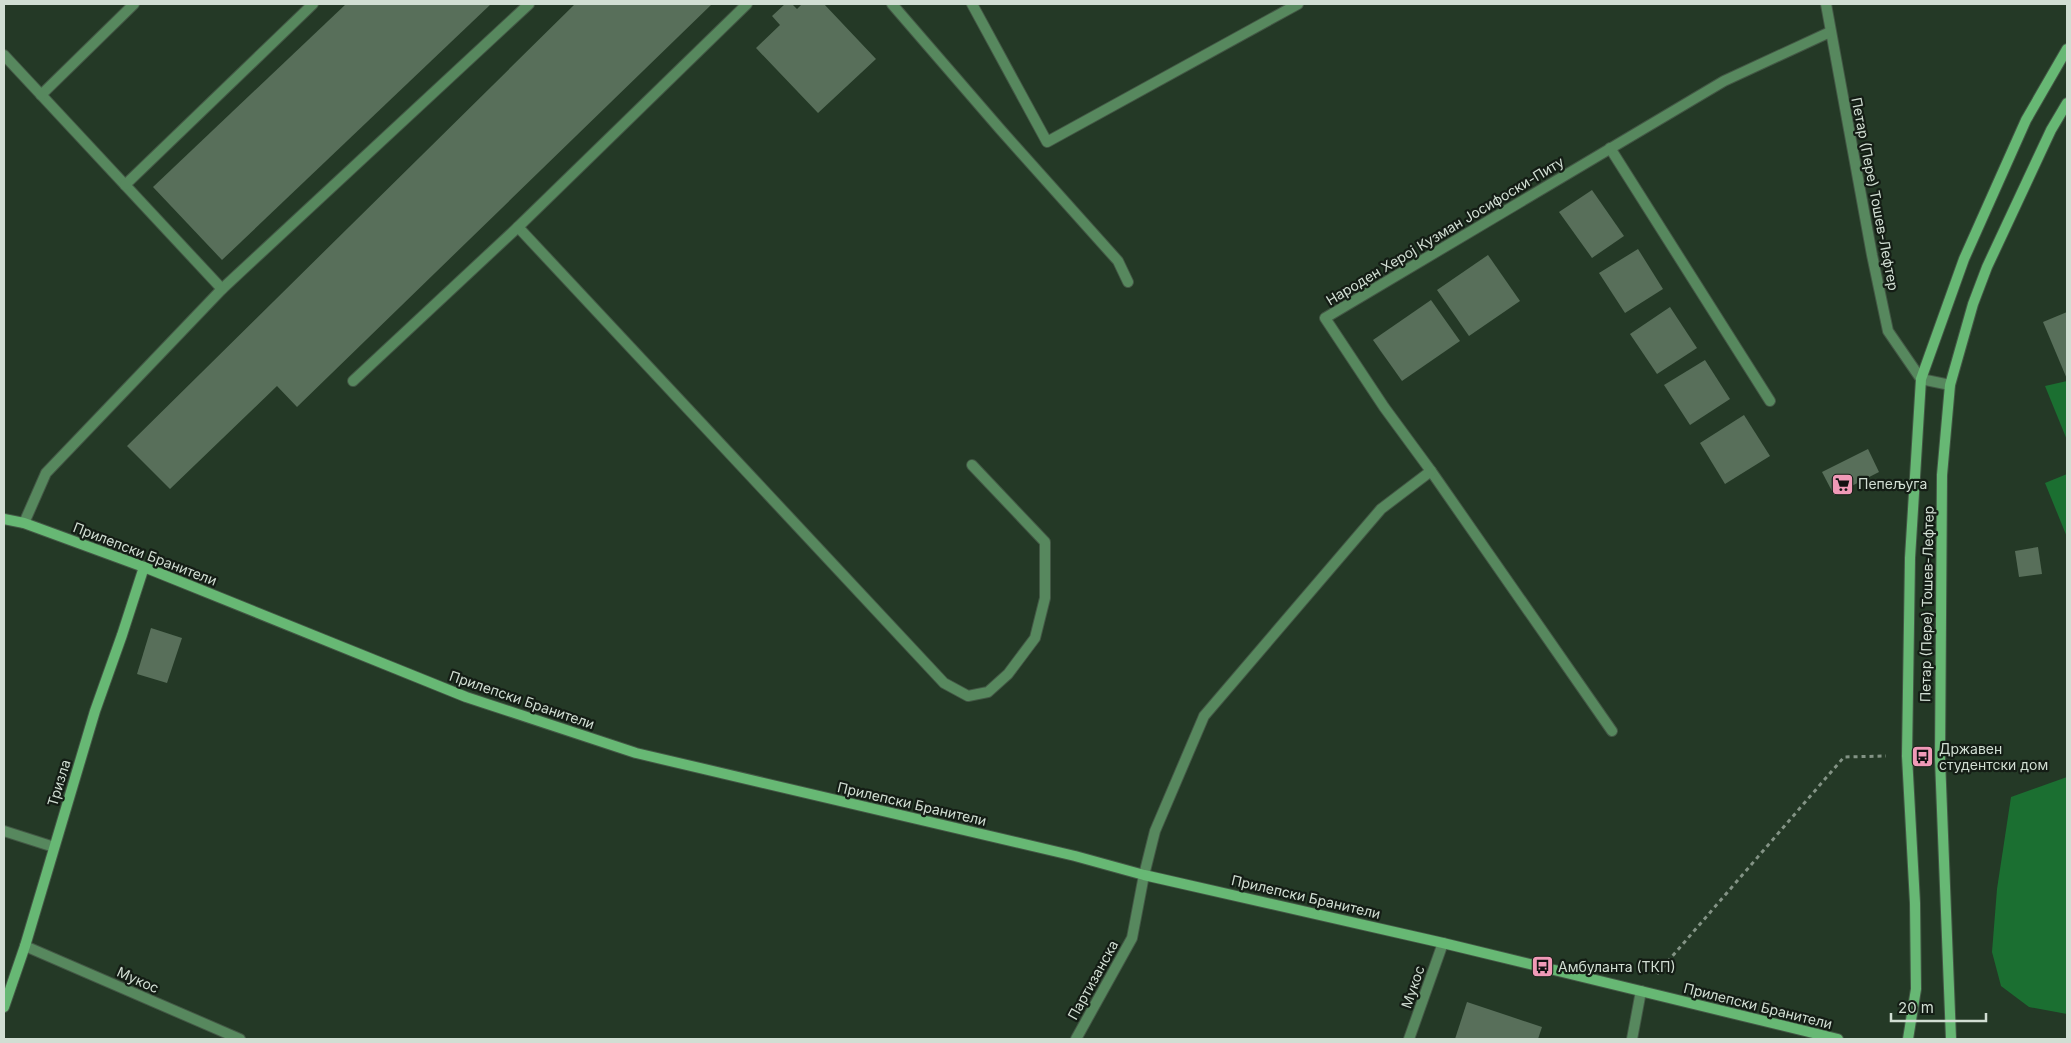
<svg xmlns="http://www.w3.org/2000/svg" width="2071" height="1043" viewBox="0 0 2071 1043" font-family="Inter,sans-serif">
  <rect width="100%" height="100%" fill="#243926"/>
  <g fill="#1b6f31">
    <path d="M2067 381V440L2045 386Z"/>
    <path d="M2067 474V537L2045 483Z"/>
    <path d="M2067 777V1014L2029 1007 2001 986 1992 952 1997 889 2011 797Z"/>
  </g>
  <g fill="#586f5a">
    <path d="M346 4H491L222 260 153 187Z"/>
    <path d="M575 4H712L297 407 277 386 170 489 127 446Z"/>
    <path d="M785 4H792L797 9 802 4H824L876 59 818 113 756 48 780 25 772 16Z"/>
    <path d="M1592 190 1624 236 1592 258 1559 212Z"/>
    <path d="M1638 249 1663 289 1625 313 1599 273Z"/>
    <path d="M1488 255 1520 301 1469 336 1437 290Z"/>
    <path d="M1431 300 1460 341 1402 381 1373 340Z"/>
    <path d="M1670 307 1697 348 1657 374 1630 334Z"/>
    <path d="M2067 312V379L2043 322Z"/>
    <path d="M1705 360 1730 399 1690 425 1664 385Z"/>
    <path d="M1744 415 1770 456 1725 484 1700 443Z"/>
    <path d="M1868 449 1879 472 1834 495 1822 472Z"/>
    <path d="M2038 547 2042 574 2019 577 2015 551Z"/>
    <path d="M151 628 182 638 167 683 137 674Z"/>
    <path d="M1467 1002 1542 1027 1538 1039H1455Z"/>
  </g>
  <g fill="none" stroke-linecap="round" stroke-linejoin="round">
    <defs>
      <g id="lane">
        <path d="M892 4 1000 129 1118 261 1128 282"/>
        <path d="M4 55 222 289"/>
        <path d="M41 95 134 4"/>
        <path d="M125 185 313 4"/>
        <path d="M518 227 944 683 968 696 988 692 1008 674 1035 638 1045 598V542L972 465"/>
        <path d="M353 381 518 227 747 4"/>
        <path d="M24 523 46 473 222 289 529 4"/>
      </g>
      <g id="street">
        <path d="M972 4 1047 142 1298 4"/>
        <path d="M1826 4 1872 255 1888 331 1921 379 1950 385"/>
        <path d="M1610 148 1770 401"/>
        <path d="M1612 731 1431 471 1384 407 1325 318 1724 81 1830 32"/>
        <path d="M4 831 54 847"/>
        <path d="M25 946 240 1039"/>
        <path d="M1076 1039 1132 938 1144 875 1155 831 1204 716 1381 509 1431 471"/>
        <path d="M1409 1039 1443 943"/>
        <path d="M1632 1039 1641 991"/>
      </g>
      <g id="secondary">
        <path d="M4 519 24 523 144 567 466 697 636 753 1075 856 1144 875 1443 943 1838 1039"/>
        <path d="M4 1007 25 946 95 711 122 635 144 567"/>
        <path d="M1908 1039 1916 989 1915 903 1907 756 1910 558 1921 379 1964 259 2026 120 2067 49"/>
        <path d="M1951 1039 1940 759 1942 475 1950 385 1973 304 1987 267 2051 130 2067 103"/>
      </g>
    </defs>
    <use href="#lane" stroke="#435745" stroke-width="12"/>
    <use href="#street" stroke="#435745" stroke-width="12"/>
    <use href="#secondary" stroke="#435745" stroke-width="12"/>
    <path stroke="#839385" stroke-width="3" stroke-dasharray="4 4" stroke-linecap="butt" d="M1657 974 1844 757 1886 756"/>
    <use href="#lane" stroke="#57885e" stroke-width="10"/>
    <use href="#street" stroke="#57885e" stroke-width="10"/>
    <use href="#secondary" stroke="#67b874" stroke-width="10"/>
  </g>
  <defs>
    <symbol id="supermarket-square" viewBox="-11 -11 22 22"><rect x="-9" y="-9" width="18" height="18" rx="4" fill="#f09ab7" stroke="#141d15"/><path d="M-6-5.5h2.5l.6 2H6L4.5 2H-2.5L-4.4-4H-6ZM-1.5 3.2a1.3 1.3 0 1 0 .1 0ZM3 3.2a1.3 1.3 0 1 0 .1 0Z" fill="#111"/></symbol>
    <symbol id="bus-square" viewBox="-11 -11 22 22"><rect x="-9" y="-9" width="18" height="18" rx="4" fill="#f09ab7" stroke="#141d15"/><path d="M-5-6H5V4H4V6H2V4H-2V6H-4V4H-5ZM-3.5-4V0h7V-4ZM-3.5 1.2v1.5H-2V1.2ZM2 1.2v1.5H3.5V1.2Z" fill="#111"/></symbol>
  </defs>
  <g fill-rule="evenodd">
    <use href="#supermarket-square" x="1830" y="472" width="25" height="25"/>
    <use href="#bus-square" x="1910" y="744" width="25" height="25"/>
    <use href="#bus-square" x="1530" y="954" width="25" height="25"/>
  </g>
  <g text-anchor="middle" stroke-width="4.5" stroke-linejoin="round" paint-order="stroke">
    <g font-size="14" fill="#d1ded3" stroke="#141d15">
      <text transform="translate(1875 194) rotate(79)" y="5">Петар (Пере) Тошев-Лефтер</text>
      <text transform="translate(1445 231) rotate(-31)" y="5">Народен Херој Кузман Јосифоски-Питу</text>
      <text transform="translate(145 554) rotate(21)" y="5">Прилепски Бранители</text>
      <text transform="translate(1927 604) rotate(-89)" y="5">Петар (Пере) Тошев-Лефтер</text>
      <text transform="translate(522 700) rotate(19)" y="5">Прилепски Бранители</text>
      <text transform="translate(59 783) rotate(-73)" y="5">Тризла</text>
      <text transform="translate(912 804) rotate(13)" y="5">Прилепски Бранители</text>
      <text transform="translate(1306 897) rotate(13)" y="5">Прилепски Бранители</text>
      <text transform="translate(138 980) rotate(24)" y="5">Мукос</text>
      <text transform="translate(1093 980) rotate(-61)" y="5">Партизанска</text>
      <text transform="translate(1413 987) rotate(-71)" y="5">Мукос</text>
      <text transform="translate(1758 1006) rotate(14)" y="5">Прилепски Бранители</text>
    </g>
    <g font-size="14" fill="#d1ded3" stroke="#141d15" text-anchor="start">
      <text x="1858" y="489">Пепељуга</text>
      <text x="1939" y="754">Државен<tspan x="1939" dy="16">студентски дом</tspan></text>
      <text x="1558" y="972">Амбуланта (ТКП)</text>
    </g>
  </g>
  <rect width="2071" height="1043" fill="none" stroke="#d1ded3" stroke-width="10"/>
  <path d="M1891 1013v8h95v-8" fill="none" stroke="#d1ded3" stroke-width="2.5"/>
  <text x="1898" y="1013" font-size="15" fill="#d1ded3" stroke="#141d15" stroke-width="4" paint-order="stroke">20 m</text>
</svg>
